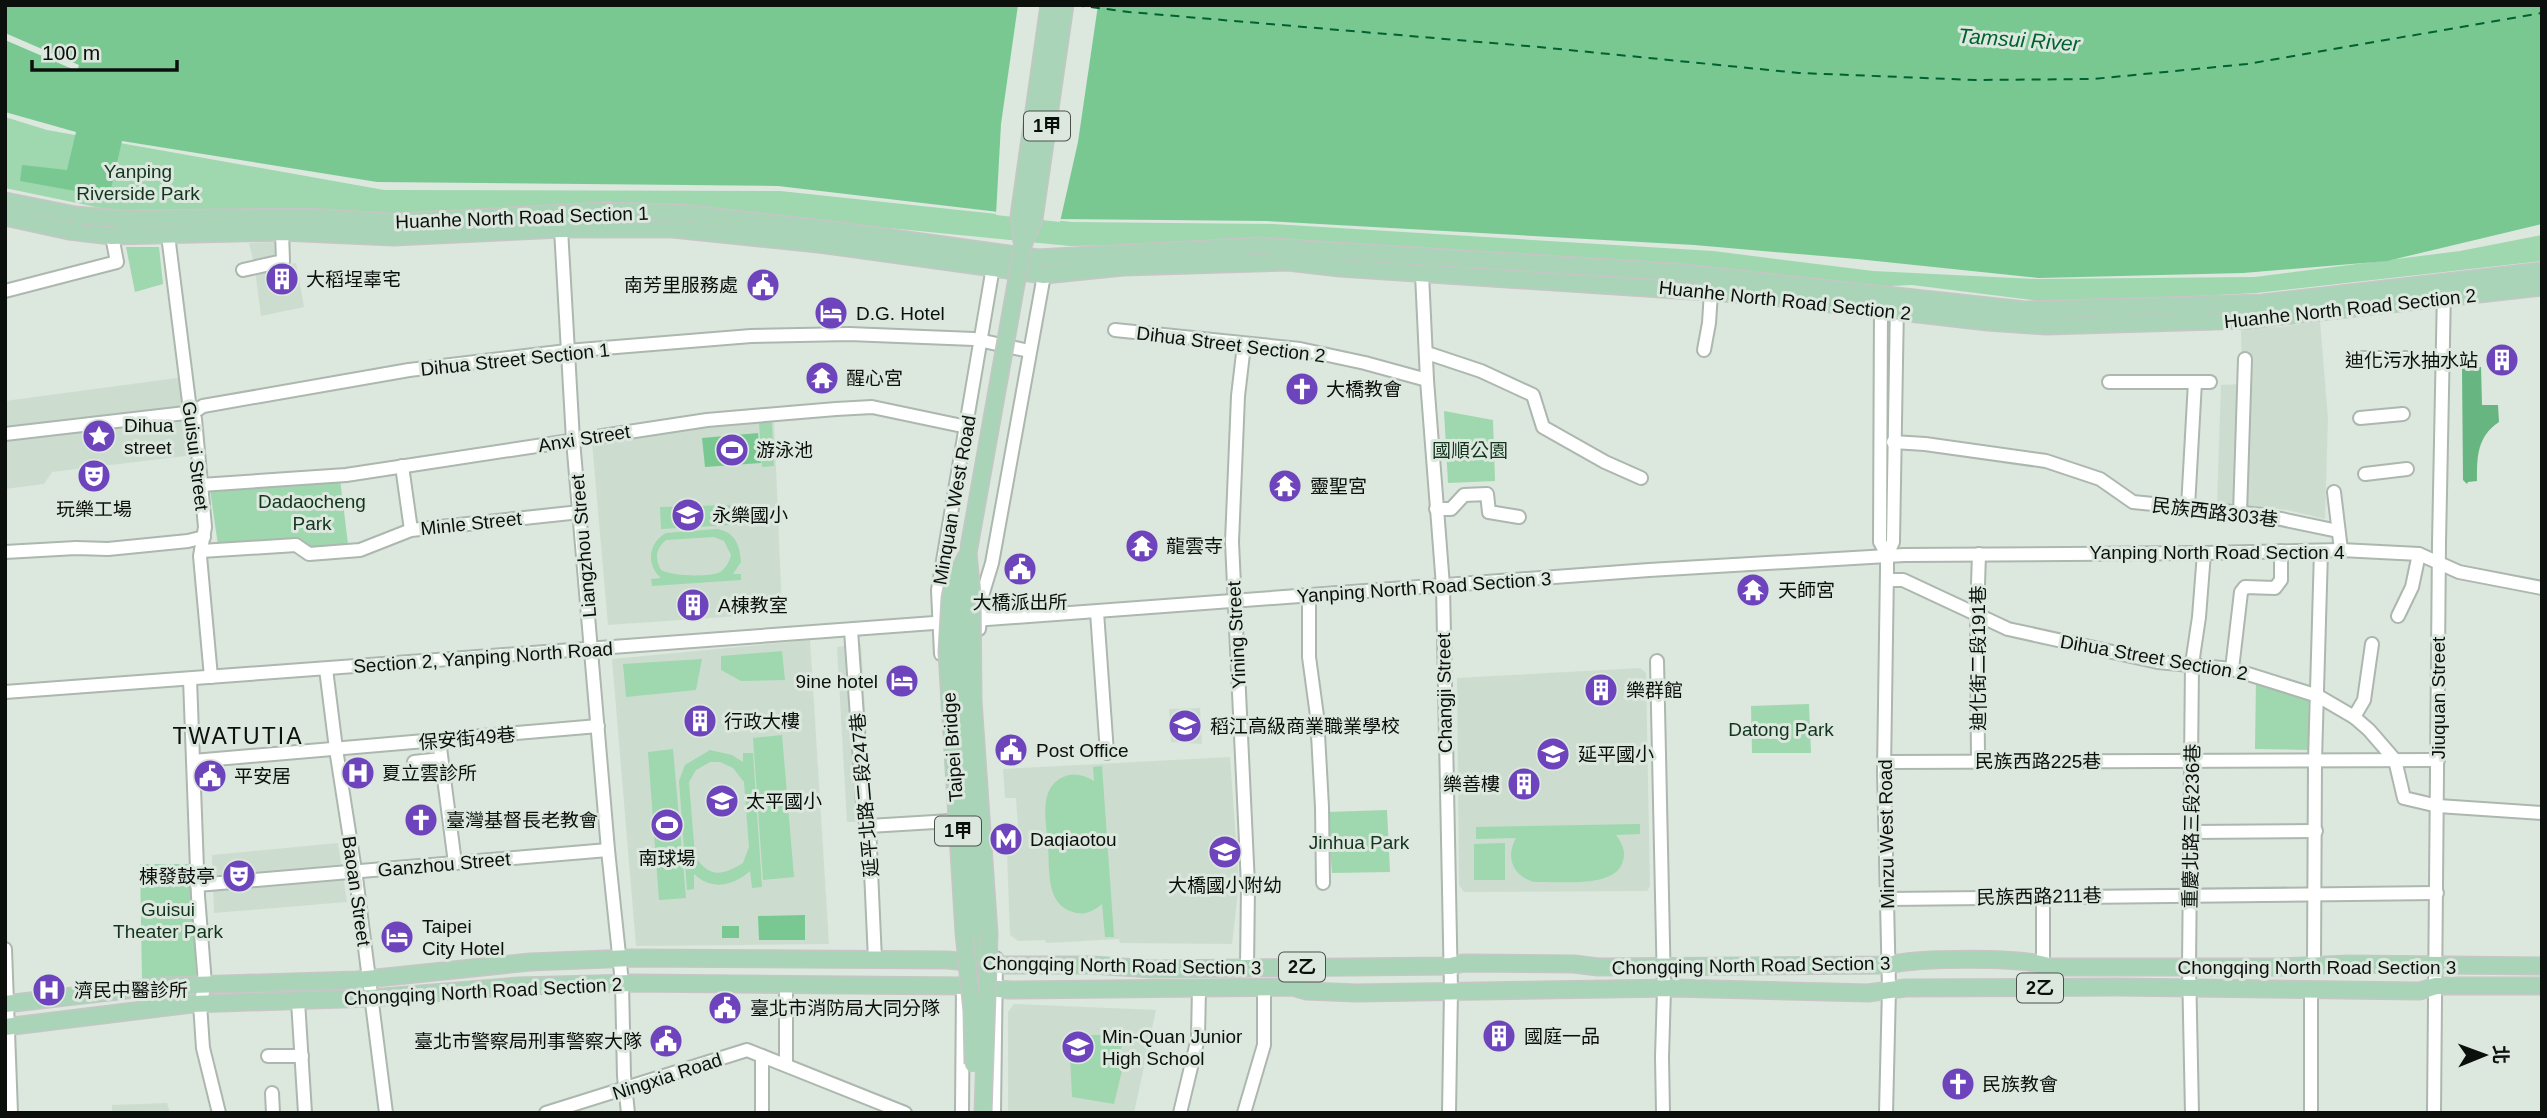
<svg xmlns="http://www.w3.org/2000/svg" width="2547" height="1118" viewBox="0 0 2547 1118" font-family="Arial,'Noto Sans TC',sans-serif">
  <rect width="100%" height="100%" fill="#dce7de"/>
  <g fill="#ccddd0">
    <path d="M275 242 278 259 254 264 249 243Z"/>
    <path d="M296 263 304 307 261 316 255 270Z"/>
    <path d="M2320 321 2328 418 2325 519 2287 510 2217 503 2221 385 2242 384 2241 328 2281 327Z"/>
    <path d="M184 377 194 455 52 472 44 484 5 489V401Z"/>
    <path d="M774 419 782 613 608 625 592 442Z"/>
    <path d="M810 640 829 944 636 946 612 659Z"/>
    <path d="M861 644 872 822H847L837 647Z"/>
    <path d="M1640 668 1646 673 1650 886 1647 891 1464 892 1459 885 1457 678Z"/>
    <path d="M1200 708 1202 744 1171 742 1169 709Z"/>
    <path d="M1230 757 1239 883 1232 944 1120 943 1119 939 1046 943 1045 940 1018 941 1010 935 1006 828 1018 827 1016 798H1005L1003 769Z"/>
    <path d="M338 843 347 902 214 913 212 855Z"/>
    <path d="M1014 1004 1156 1010 1134 1113H1008V1012Z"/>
    <path d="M167 1103 170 1113H112V1105Z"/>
  </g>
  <g fill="#9fd7af" fill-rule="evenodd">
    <path d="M5 117 47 130 384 190 780 191 1072 222 1273 224 1713 251 1873 271 2036 279 2255 277 2460 251 2542 235V261L2257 293 2055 303 1912 285 1868 287 1262 243 1070 246 686 208 546 213 144 217 5 188Z"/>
    <path d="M159 247 163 284 135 292 126 247Z"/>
    <path d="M1444 411 1493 420 1495 481 1448 483Z"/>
    <path d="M772 422 774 466 762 467 759 423Z"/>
    <path d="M340 479 348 544 306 548 218 545 210 490Z"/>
    <path d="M730 505 731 525 661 529 660 507Z"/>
    <path d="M717 529C735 532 740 545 741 562L733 574H741V580L652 586 651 579 661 578C646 565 648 543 666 533ZM714 537 724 541 731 555C729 563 725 570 718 573 706 577 671 576 661 570 655 559 655 549 666 540Z"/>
    <path d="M782 651 785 680 741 681 721 670V656Z"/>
    <path d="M702 659 696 690 626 697 623 664Z"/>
    <path d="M2256 680 2309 697 2308 750 2255 749Z"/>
    <path d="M1809 704 1811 753H1752L1751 706Z"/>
    <path d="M782 735 794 877 763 880 753 738Z"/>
    <path d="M673 749 686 898 659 900 648 752Z"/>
    <path d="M710 750 732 755 743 762V753H753L762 887 752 888 750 871C733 886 712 891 694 874V889L687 890 679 781 685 765ZM710 762H720L733 768 744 782 749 847 743 863C722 876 709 878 695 856L689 782 696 770Z"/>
    <path d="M1102 766 1114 937H1105L1102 904C1094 911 1084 916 1073 912 1045 904 1050 869 1048 846 1047 824 1037 789 1063 777 1074 772 1084 775 1094 781L1093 767Z"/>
    <path d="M1387 810 1390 872 1332 873 1327 812Z"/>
    <path d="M1640 824V834L1616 835C1622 843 1626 851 1623 861 1616 889 1558 881 1535 882 1513 877 1505 857 1516 838L1476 839V827Z"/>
    <path d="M1505 843V880H1474V844Z"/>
    <path d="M140 864H193L196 976 142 980Z"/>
    <path d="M1069 1035H1125L1119 1056 1125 1058 1114 1104 1072 1097Z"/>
  </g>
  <path fill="#67b580" d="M2481 367 2482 405H2498L2499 422C2477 437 2477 456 2477 481L2468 482 2467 484 2463 480 2462 368Z"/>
  <g fill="#79c892">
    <path d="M5 5H2542V224L2387 261 2243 273 2038 278 1857 259 1694 245 1267 221 1058 219 778 186 377 182 122 141 109 197 20 181 22 165 67 170 76 132 5 112Z"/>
    <path d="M758 433 761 463 705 467 702 438Z"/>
    <path d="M805 915V940H759L758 916Z"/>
    <rect x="722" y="926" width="17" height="12"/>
  </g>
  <g fill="#dce7de">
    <path d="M1018 5H1098L1078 142 1060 222 996 215 1001 124Z"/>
    <path d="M5 33 79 65 77 71 5 40Z"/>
  </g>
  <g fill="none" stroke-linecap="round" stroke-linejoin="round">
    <path stroke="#006231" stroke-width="2" stroke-dasharray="9 7" stroke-linecap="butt" d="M1075 5 1129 12 1539 47 1799 73 1976 80 2093 79 2247 64 2542 13"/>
    <defs>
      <g id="minor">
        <path d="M561 229 573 440 608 850 622 983 624 1076 628 1113"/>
        <path d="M168 235 189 402 195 419 205 527 200 556 211 677"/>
        <path d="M243 270 283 261 282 232"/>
        <path d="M1422 274 1427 380 1443 586 1451 990 1449 1113"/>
        <path d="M5 291 117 262 112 236"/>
        <path d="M1881 302 1880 542 1887 555"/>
        <path d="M1115 330 1300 349 1365 363 1427 380"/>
        <path d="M1244 345 1238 396 1232 542 1248 885 1247 968"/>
        <path d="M1704 350 1709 323 1711 292"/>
        <path d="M1427 353 1481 371 1533 395 1543 427 1605 462 1641 478"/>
        <path d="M2355 358H2406"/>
        <path d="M2109 382H2210"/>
        <path d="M2360 418 2403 414"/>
        <path d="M5 434 194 412 203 406 409 370 567 351 751 336 849 334 974 339 1029 351"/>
        <path d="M1893 442 1925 444 2046 461 2100 479 2133 502 2262 515 2338 531"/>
        <path d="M402 466 411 530"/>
        <path d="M2365 474 2407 469"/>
        <path d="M201 485 346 475 707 420 836 409 872 407 967 427"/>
        <path d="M2334 492 2341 550"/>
        <path d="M2188 507 2195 382"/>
        <path d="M1436 509H1451L1464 495 1487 494 1489 512 1519 517"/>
        <path d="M2240 513 2245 359"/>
        <path d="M201 551 296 545 309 554 360 550 411 530 580 512"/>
        <path d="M5 552 76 548 108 549 188 541 204 537"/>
        <path d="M1887 580H1903L2008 629 2158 662 2232 669 2318 696 2354 717 2369 730 2395 760 2404 798 2438 806 2542 813"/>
        <path d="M1309 596V657L1317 716 1322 807 1323 883"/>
        <path d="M1097 612 1107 753"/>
        <path d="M2398 616 2412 587 2419 554"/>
        <path d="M979 629 982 596 992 563 1044 275"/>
        <path d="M851 630 864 818 869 826 875 960"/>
        <path d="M941 654 938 590 993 267"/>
        <path d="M1657 661 1664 989 1662 1057 1663 1113"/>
        <path d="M326 669 336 749 356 877 386 1113"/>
        <path d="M2232 669 2241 592 2245 587 2275 588 2281 580V551"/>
        <path d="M190 679 198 896 205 984 200 1004 203 1048 219 1113"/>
        <path d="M5 692 1649 570 1904 555 2204 553 2341 550 2419 554 2459 572 2542 588"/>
        <path d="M2354 717 2364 700 2372 644"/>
        <path d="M439 740 455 863"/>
        <path d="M193 761 598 726"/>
        <path d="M414 762 441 759"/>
        <path d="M1884 762 2438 760"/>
        <path d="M1978 762 1977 615 1979 554"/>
        <path d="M869 826 951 821"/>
        <path d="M2191 832 2316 831"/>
        <path d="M197 885 608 850"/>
        <path d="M2043 896V964"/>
        <path d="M1887 899 2437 893"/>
        <path d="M5 949 11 1113"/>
        <path d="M2314 966 2315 760 2321 551"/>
        <path d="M786 985V1064"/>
        <path d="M298 1001 305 1113"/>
        <path d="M268 1056H302"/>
        <path d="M272 1093 273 1113"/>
        <path d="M546 1113 747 1050 905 1113"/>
        <path d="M762 1113V1056"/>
        <path d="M962 1113 963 987"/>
        <path d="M994 1113 996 958"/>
        <path d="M1180 1113 1198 1038 1199 988"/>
        <path d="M1244 1113 1264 1045V987"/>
        <path d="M1886 1113 1889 989 1884 771 1887 570V555L1893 542 1897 303"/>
        <path d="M2192 1113 2189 967 2192 664 2199 617 2204 553"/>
        <path d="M2311 1113V991"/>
        <path d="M2434 1113 2439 543 2444 290"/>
      </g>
      <g id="major">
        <path d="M5 201 75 215 123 219 308 217 393 222 604 211 681 213 842 231 1038 258 1259 246 1675 272 2025 310 2263 303 2542 271"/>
        <path d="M5 217 69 231 112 236 282 232 393 237 561 229H673L819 244 1044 275 1123 267 1288 262 1340 268 1753 295 1988 322 2046 326 2247 320 2542 287"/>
        <path d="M1022 242 1019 216 1049 5"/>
        <path d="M1023 245 1034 219 1065 5"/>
        <path d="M975 928 979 963 983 970"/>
        <path d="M5 1004 160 986 357 980 530 962 632 958 948 960 996 965H1092L1152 969 1451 966 1463 963 1574 964 1598 967 1888 965C1917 958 2024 956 2050 967H2280L2349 964 2542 966"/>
        <path d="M5 1027 192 1004 371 998 519 986 633 983 963 986 1010 990 1293 987 1307 991 1356 993 1673 988 1868 993 1905 988 2117 987 2420 991 2436 986H2542"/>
      </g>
    </defs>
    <use href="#minor" stroke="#acb7af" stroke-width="16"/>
    <use href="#major" stroke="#c5c6c5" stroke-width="19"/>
    <use href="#minor" stroke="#fff" stroke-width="12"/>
    <use href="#major" stroke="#aad4b7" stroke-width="16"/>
    <defs>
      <g id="major-bridge">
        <path d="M968 553 953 583 950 598 947 652 964 933 972 1011 973 1064"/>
        <path d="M964 580 959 651 975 928"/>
        <path d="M983 1113 989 934 973 701 972 595 968 553 1023 245"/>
      </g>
    </defs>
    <use href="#major-bridge" stroke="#c5c6c5" stroke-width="19" stroke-linecap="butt"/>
    <use href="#major-bridge" stroke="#aad4b7" stroke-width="16"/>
  </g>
  <defs>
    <symbol id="building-disc" viewBox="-11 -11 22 22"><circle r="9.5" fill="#6d44bc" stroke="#dce7de"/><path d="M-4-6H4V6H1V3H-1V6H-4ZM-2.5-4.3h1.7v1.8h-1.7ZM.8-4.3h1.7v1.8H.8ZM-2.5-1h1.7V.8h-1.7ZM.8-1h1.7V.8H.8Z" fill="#fff"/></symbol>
    <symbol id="civic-disc" viewBox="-11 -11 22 22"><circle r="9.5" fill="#6d44bc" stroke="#dce7de"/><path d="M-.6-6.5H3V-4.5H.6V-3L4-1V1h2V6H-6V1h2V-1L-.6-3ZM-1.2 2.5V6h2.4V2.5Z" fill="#fff"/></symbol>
    <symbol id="hotel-disc" viewBox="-11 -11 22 22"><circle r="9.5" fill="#6d44bc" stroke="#dce7de"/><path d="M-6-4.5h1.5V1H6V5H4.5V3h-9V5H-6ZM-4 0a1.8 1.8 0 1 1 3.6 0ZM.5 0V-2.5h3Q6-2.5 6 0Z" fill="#fff"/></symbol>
    <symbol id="temple-disc" viewBox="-11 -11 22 22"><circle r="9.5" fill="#6d44bc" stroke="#dce7de"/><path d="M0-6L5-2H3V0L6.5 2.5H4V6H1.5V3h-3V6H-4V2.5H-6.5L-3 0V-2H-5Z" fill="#fff"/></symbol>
    <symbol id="church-disc" viewBox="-11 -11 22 22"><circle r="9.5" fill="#6d44bc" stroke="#dce7de"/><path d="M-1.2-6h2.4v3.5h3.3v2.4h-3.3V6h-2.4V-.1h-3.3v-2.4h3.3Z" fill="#fff"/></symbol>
    <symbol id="sight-disc" viewBox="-11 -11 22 22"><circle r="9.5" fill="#6d44bc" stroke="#dce7de"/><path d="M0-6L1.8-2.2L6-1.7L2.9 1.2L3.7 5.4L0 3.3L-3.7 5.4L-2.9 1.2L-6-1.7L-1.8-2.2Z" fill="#fff"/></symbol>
    <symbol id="stadium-disc" viewBox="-11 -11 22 22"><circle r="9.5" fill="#6d44bc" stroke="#dce7de"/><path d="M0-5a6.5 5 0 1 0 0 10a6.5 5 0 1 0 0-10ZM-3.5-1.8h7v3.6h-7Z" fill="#fff"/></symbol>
    <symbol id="theatre-disc" viewBox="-11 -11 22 22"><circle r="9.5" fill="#6d44bc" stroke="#dce7de"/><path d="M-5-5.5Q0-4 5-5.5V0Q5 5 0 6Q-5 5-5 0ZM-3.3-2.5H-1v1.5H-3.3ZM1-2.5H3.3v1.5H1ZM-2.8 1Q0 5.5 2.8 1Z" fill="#fff"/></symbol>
    <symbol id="school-disc" viewBox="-11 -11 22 22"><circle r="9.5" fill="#6d44bc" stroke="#dce7de"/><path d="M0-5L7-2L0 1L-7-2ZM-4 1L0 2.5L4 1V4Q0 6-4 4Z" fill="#fff"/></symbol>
    <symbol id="hospital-disc" viewBox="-11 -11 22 22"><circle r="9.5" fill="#6d44bc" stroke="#dce7de"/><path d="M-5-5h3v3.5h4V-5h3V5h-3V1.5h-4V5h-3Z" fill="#fff"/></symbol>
    <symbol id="metro-disc" viewBox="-11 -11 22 22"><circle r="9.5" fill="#6d44bc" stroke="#dce7de"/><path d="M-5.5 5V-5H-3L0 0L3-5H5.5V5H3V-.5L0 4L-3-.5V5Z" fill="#fff"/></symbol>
  </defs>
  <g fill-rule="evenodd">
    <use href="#building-disc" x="263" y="260" width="38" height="38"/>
    <use href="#civic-disc" x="744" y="266" width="38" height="38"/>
    <use href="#hotel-disc" x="812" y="294" width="38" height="38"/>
    <use href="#building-disc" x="2483" y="341" width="38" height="38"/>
    <use href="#temple-disc" x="803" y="359" width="38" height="38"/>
    <use href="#church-disc" x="1283" y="370" width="38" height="38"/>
    <use href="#sight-disc" x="80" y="417" width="38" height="38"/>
    <use href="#stadium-disc" x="713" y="431" width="38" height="38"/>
    <use href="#theatre-disc" x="75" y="457" width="38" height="38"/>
    <use href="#temple-disc" x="1266" y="467" width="38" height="38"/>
    <use href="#school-disc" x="669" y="496" width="38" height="38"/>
    <use href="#temple-disc" x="1123" y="527" width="38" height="38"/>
    <use href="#civic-disc" x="1001" y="550" width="38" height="38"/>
    <use href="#temple-disc" x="1734" y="571" width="38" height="38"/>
    <use href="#building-disc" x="674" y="586" width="38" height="38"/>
    <use href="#hotel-disc" x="883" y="662" width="38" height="38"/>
    <use href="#building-disc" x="1582" y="671" width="38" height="38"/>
    <use href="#building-disc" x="681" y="702" width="38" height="38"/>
    <use href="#school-disc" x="1166" y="707" width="38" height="38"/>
    <use href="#civic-disc" x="992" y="731" width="38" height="38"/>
    <use href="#school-disc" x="1534" y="735" width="38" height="38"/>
    <use href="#hospital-disc" x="339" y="754" width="38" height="38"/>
    <use href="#civic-disc" x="191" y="757" width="38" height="38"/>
    <use href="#building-disc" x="1505" y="765" width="38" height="38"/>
    <use href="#school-disc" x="703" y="782" width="38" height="38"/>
    <use href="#church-disc" x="402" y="801" width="38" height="38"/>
    <use href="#stadium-disc" x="648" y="806" width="38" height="38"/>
    <use href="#metro-disc" x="987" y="820" width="38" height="38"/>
    <use href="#school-disc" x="1206" y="833" width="38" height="38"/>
    <use href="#theatre-disc" x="220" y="857" width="38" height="38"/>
    <use href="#hotel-disc" x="378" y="918" width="38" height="38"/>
    <use href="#hospital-disc" x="30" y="971" width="38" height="38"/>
    <use href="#civic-disc" x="706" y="989" width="38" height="38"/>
    <use href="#building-disc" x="1480" y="1017" width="38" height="38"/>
    <use href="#civic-disc" x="647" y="1022" width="38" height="38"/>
    <use href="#school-disc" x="1059" y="1028" width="38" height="38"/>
    <use href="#church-disc" x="1939" y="1065" width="38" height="38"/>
  </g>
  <g text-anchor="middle" stroke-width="6" stroke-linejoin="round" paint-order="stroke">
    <g fill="#dce7de" stroke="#4a504c" stroke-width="2">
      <rect x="1024" y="111.5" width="46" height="29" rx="5"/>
      <rect x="935" y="816.5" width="46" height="29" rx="5"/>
      <rect x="1279" y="952.5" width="46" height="29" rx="5"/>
      <rect x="2017" y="973.5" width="46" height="29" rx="5"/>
    </g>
    <g font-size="18" font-weight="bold" fill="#0c100d">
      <text x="1047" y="132">1甲</text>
      <text x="958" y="837">1甲</text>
      <text x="1302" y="973">2乙</text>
      <text x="2040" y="994">2乙</text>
    </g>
    <g font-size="19" fill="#13351f" stroke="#dce7de">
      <text x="138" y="178">Yanping<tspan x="138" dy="22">Riverside Park</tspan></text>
      <text x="1470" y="457">國順公園</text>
      <text x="312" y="508">Dadaocheng<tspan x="312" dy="22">Park</tspan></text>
      <text x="1781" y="736">Datong Park</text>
      <text x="1359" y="849">Jinhua Park</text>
      <text x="168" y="916">Guisui<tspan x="168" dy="22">Theater Park</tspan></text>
    </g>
    <g font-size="19" fill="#0c100d" stroke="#dce7de">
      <text transform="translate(522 217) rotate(-2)" y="7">Huanhe North Road Section 1</text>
      <text transform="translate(1785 300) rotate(6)" y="7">Huanhe North Road Section 2</text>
      <text transform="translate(2350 308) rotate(-6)" y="7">Huanhe North Road Section 2</text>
      <text transform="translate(1231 344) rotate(7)" y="7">Dihua Street Section 2</text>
      <text transform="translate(515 359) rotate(-6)" y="7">Dihua Street Section 1</text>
      <text transform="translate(584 438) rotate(-9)" y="7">Anxi Street</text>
      <text transform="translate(196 456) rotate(83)" y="7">Guisui Street</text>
      <text transform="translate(954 500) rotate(-80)" y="7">Minquan West Road</text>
      <text transform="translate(2215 512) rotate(7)" y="7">民族西路303巷</text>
      <text transform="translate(471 523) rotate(-6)" y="7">Minle Street</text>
      <text transform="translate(583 546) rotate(-95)" y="7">Liangzhou Street</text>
      <text x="2217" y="559">Yanping North Road Section 4</text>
      <text transform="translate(1424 587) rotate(-4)" y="7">Yanping North Road Section 3</text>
      <text transform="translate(1236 635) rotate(-93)" y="7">Yining Street</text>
      <text transform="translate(483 657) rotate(-4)" y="7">Section 2, Yanping North Road</text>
      <text transform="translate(2154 657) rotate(10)" y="7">Dihua Street Section 2</text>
      <text transform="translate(1978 658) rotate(-90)" y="7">迪化街二段191巷</text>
      <text transform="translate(1444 693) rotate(-91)" y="7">Changji Street</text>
      <text transform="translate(2438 698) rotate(-90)" y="7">Jiuquan Street</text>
      <text transform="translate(467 738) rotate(-5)" y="7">保安街49巷</text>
      <text transform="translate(952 747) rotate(-94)" y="7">Taipei Bridge</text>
      <text x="2038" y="768">民族西路225巷</text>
      <text transform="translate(864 795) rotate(-95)" y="7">延平北路二段247巷</text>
      <text transform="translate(2191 826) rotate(-89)" y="7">重慶北路三段236巷</text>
      <text transform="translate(1886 834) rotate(-91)" y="7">Minzu West Road</text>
      <text transform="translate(444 864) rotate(-5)" y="7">Ganzhou Street</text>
      <text transform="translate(357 891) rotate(82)" y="7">Baoan Street</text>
      <text transform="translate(2039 896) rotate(-1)" y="7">民族西路211巷</text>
      <text transform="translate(1122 965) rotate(1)" y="7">Chongqing North Road Section 3</text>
      <text transform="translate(1751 965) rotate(-1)" y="7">Chongqing North Road Section 3</text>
      <text x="2317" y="974">Chongqing North Road Section 3</text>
      <text transform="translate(483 991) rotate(-3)" y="7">Chongqing North Road Section 2</text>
      <text transform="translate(667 1076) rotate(-18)" y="7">Ningxia Road</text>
    </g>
    <g font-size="19" fill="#0c100d" stroke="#dce7de" text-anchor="start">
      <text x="306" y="286">大稻埕辜宅</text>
      <text x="738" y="292" text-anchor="end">南芳里服務處</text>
      <text x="856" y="320">D.G. Hotel</text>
      <text x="2478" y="367" text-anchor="end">迪化污水抽水站</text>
      <text x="846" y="385">醒心宮</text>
      <text x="1326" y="396">大橋教會</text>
      <text x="124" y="432">Dihua<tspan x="124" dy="22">street</tspan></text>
      <text x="756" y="457">游泳池</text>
      <text x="1310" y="493">靈聖宮</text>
      <text x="94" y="516" text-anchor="middle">玩樂工場</text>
      <text x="712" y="522">永樂國小</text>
      <text x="1166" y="553">龍雲寺</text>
      <text x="1778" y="597">天師宮</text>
      <text x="1020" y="609" text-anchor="middle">大橋派出所</text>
      <text x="718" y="612">A棟教室</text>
      <text x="878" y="688" text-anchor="end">9ine hotel</text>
      <text x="1626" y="697">樂群館</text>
      <text x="724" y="728">行政大樓</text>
      <text x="1210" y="733">稻江高級商業職業學校</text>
      <text x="1036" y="757">Post Office</text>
      <text x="1578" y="761">延平國小</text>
      <text x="382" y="780">夏立雲診所</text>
      <text x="234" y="783">平安居</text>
      <text x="1500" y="791" text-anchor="end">樂善樓</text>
      <text x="746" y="808">太平國小</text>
      <text x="446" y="827">臺灣基督長老教會</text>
      <text x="1030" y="846">Daqiaotou</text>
      <text x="667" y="865" text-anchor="middle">南球場</text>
      <text x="215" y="883" text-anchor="end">棟發鼓亭</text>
      <text x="1225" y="892" text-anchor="middle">大橋國小附幼</text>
      <text x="422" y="933">Taipei<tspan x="422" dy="22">City Hotel</tspan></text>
      <text x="74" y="997">濟民中醫診所</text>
      <text x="750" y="1015">臺北市消防局大同分隊</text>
      <text x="1102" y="1043">Min-Quan Junior<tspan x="1102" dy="22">High School</tspan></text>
      <text x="1524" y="1043">國庭一品</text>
      <text x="642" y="1048" text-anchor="end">臺北市警察局刑事警察大隊</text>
      <text x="1982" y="1091">民族教會</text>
    </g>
    <g font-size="21" font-style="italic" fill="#006231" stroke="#dce7de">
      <text transform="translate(2019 40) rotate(4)" y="7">Tamsui River</text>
    </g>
    <g font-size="23" letter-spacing="2" fill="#0c100d" stroke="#dce7de">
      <text x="238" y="744">TWATUTIA</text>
    </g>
  </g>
  <rect width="2547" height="1118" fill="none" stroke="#0c100d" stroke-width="14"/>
  <g transform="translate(2484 1055) rotate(89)" stroke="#dce7de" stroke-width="5" paint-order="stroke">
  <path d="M0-5L12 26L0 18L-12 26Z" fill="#0c100d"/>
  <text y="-10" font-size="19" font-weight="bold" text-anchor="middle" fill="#0c100d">北</text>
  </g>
  <path d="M32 60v10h145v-10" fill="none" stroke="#0c100d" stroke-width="3.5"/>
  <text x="42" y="60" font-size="21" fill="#0c100d" stroke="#dce7de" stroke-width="5" paint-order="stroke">100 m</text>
</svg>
